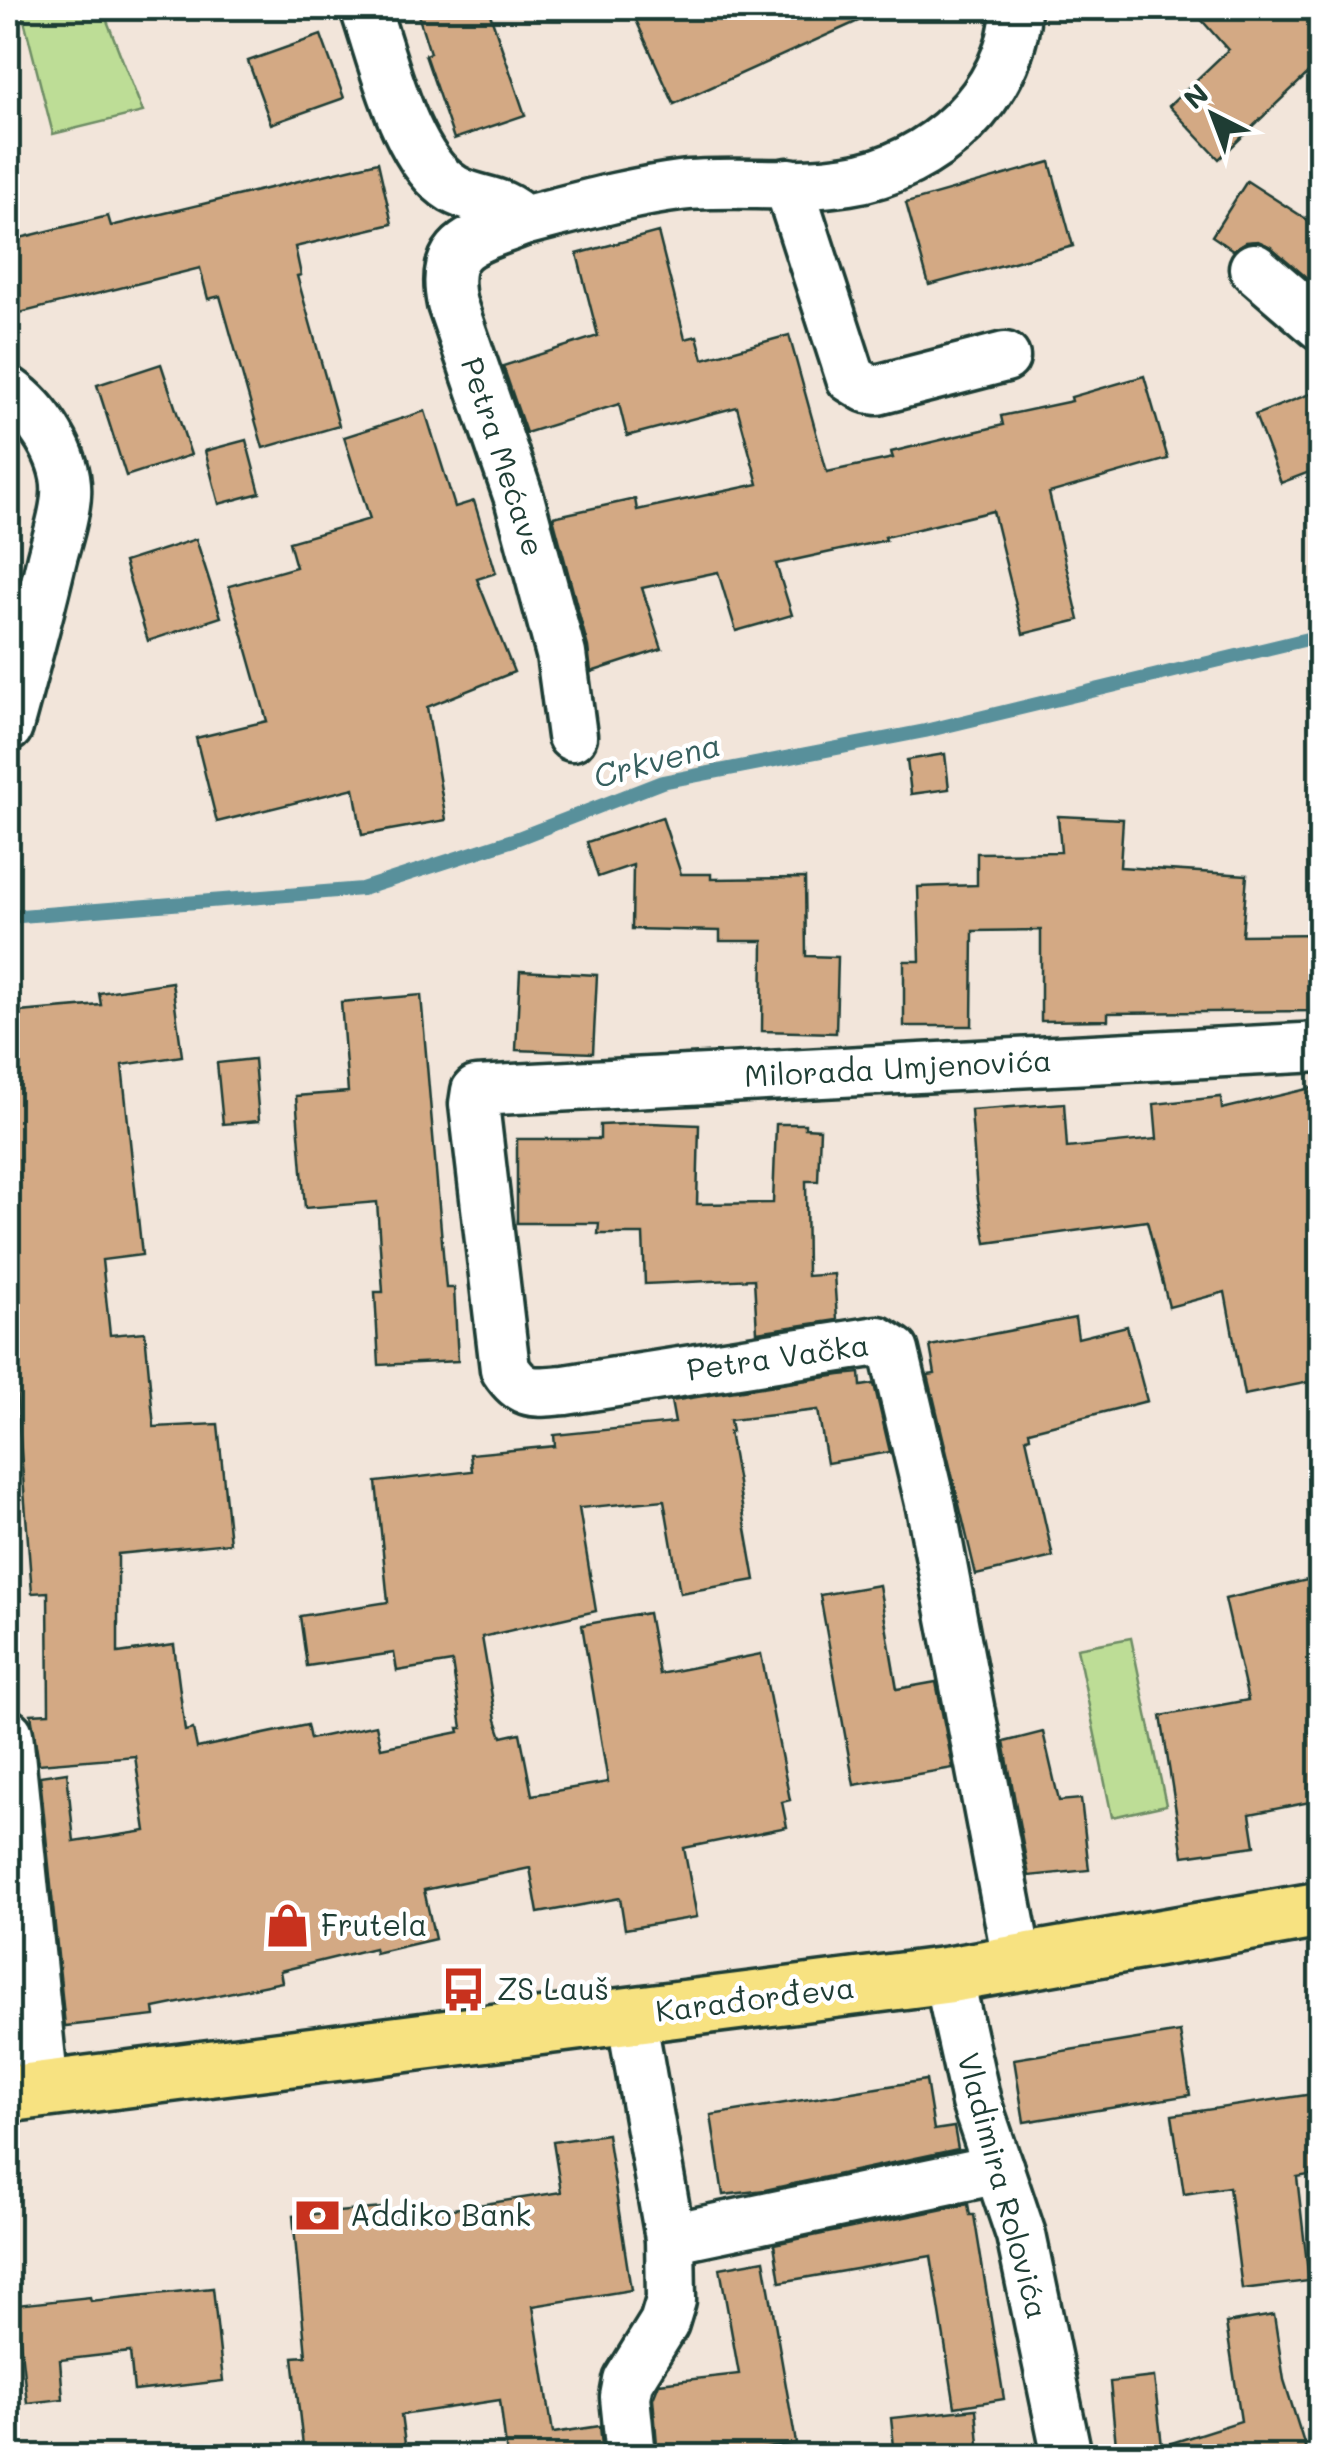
<svg xmlns="http://www.w3.org/2000/svg" width="1328" height="2464" viewBox="0 0 1328 2464" font-family="Mali,sans-serif">
  <rect width="100%" height="100%" fill="#f2e5da"/>
  <filter id="ink" filterUnits="userSpaceOnUse"><feTurbulence type="fractalNoise" baseFrequency=".01" numOctaves="2"/><feDisplacementMap in="SourceGraphic" scale="20" xChannelSelector="R" yChannelSelector="G"/><feConvolveMatrix kernelMatrix="1 2 1 2 8 2 1 2 1" color-interpolation-filters="sRGB"/></filter>
  <g filter="url(#ink)">
    <g fill="#bddd96" stroke="#6e8d65" stroke-width="2.5">
      <path d="M21 8H102L143 112 53 134Z"/>
      <path d="M1131 1638 1166 1805 1112 1817 1077 1648Z"/>
    </g>
    <g fill="none" stroke-linecap="round" stroke-linejoin="round">
      <path stroke="#59909b" stroke-width="14" d="M8 917 362 889 513 840 662 782 925 731 1320 636"/>
    </g>
    <g fill="#d3a984" stroke="#1f3d34" stroke-width="2.5">
      <path d="M416 8H488L525 115 454 139 425 55 430 53Z"/>
      <path d="M663 8H887L674 104 636 20Z"/>
      <path d="M1191 8H1320V62L1219 159 1169 106 1228 50Z"/>
      <path d="M321 35 344 98 271 124 248 61Z"/>
      <path d="M378 162 392 224 295 247 301 275 297 276 339 426 263 448 220 296 208 299 200 268 8 316V241L108 216 111 226Z"/>
      <path d="M1050 162 1073 246 929 285 906 203Z"/>
      <path d="M1247 181 1320 228V289L1271 247 1258 241 1246 242 1233 250 1212 236Z"/>
      <path d="M658 232 685 339 697 336 703 359 789 335 827 472 893 458 891 452 1003 425 1001 416 1072 401 1071 397 1144 376 1168 459 1049 493 1079 620 1023 634 993 511 885 537 886 540 776 564 792 615 736 631 718 572 642 588 662 649 591 672 588 647 553 517 635 499 637 510 758 484 737 407 627 436 619 404 526 433 503 366 598 336 577 254Z"/>
      <path d="M161 364 191 455 126 476 97 385Z"/>
      <path d="M1320 390V468L1281 483 1255 415Z"/>
      <path d="M425 411 455 507 474 501 496 573 477 579 514 672 427 707 446 820 362 835 354 788 217 822 196 738 267 721 229 586 296 567 289 542 370 519 344 437Z"/>
      <path d="M246 440 260 493 219 504 205 451Z"/>
      <path d="M196 539 221 617 148 641 124 562Z"/>
      <path d="M945 754 949 789 911 794 907 760Z"/>
      <path d="M1058 816 1123 819 1120 867 1247 875 1242 935 1320 934V1011L1108 1013V1020L1041 1021V930L973 931 972 1026H904V961H920L918 887 977 885V853L1061 852Z"/>
      <path d="M662 817 681 874H711V879L805 878 806 956 838 957 836 1033 762 1031 763 941H720V931L632 929 633 865 598 877 587 842Z"/>
      <path d="M520 971 597 975 593 1053 516 1050Z"/>
      <path d="M172 982 182 1056 122 1065 142 1255 102 1260 110 1335 145 1332 154 1427 218 1424 230 1543 118 1554V1653L174 1645 185 1731 193 1729 197 1748 307 1725 310 1739 376 1725 381 1748 459 1732 458 1728H462L452 1662 397 1671 394 1653 307 1666 300 1616 388 1602 376 1482 472 1471 470 1454 555 1446 554 1435 675 1423 671 1401 840 1375 860 1373 861 1386 874 1384 890 1452 827 1463 818 1410 730 1420 732 1432H729L755 1580 680 1593 664 1500 579 1508 596 1611 482 1637 496 1720 502 1737 520 1733 532 1795 608 1782 582 1625 648 1613 659 1674 761 1654 790 1800 782 1802 787 1827 684 1848 697 1917 625 1929 620 1898 538 1913 530 1868 424 1890 435 1939 375 1953 374 1948 280 1971 282 1982 154 2008 155 2016 65 2026 40 1776 67 1772 74 1842 146 1831 135 1756 39 1764 31 1714 49 1713 48 1592 32 1593 8 1283V1013L101 1005 99 993Z"/>
      <path d="M421 995 446 1288H454L458 1361 379 1365 375 1292H383L377 1202 305 1208 296 1096 348 1092 341 1002Z"/>
      <path d="M254 1059 259 1121 223 1124 217 1063Z"/>
      <path d="M1320 1086V1380L1244 1395 1225 1292 1169 1307 1147 1221 986 1243 977 1193 971 1110 1064 1103 1067 1148 1157 1139 1154 1104 1221 1097 1222 1109Z"/>
      <path d="M650 1123 699 1125 697 1204 773 1203 776 1124H805V1128L820 1129 818 1181H806L807 1276 834 1274 837 1320 757 1332 754 1279 645 1284 643 1234H598L599 1223H517V1139H600V1125Z"/>
      <path d="M1075 1318 1078 1338 1127 1326 1147 1401 1029 1431 1030 1437 1026 1438 1053 1557 976 1575 928 1375 935 1374 930 1346Z"/>
      <path d="M1320 1577V1800L1250 1814 1255 1846 1183 1856 1161 1716 1248 1700 1225 1599Z"/>
      <path d="M879 1585 897 1689 936 1682 953 1768 854 1785 820 1595Z"/>
      <path d="M1043 1732 1059 1801 1081 1799 1089 1870 1029 1876 1004 1742Z"/>
      <path d="M1180 2032 1190 2095 1024 2122 1014 2059Z"/>
      <path d="M926 2080 934 2130 954 2127 958 2149 765 2190 723 2195 711 2115Z"/>
      <path d="M1320 2093V2173L1297 2177 1309 2281 1242 2289 1229 2187 1184 2194 1172 2115Z"/>
      <path d="M607 2134 631 2290 533 2306 553 2433 600 2426 603 2456H507L500 2400 401 2415 405 2444 304 2455 293 2357 306 2356 293 2216 382 2208 383 2220 561 2192 553 2142Z"/>
      <path d="M968 2204 970 2215H974L1004 2399 955 2407 931 2256 780 2282 774 2244Z"/>
      <path d="M764 2260 796 2443 720 2456H658L653 2398 659 2383 739 2374 720 2268Z"/>
      <path d="M213 2288 223 2381 134 2391 130 2352 60 2360 63 2399 27 2403 16 2305 90 2297 91 2301Z"/>
      <path d="M1274 2315 1284 2380 1308 2456H1117L1110 2382 1154 2377 1162 2446 1241 2421 1226 2323Z"/>
      <path d="M976 2409 980 2456H895L891 2418Z"/>
    </g>
    <g fill="none" stroke-linecap="round" stroke-linejoin="round">
      <defs>
        <g id="street">
          <path d="M365 8C383 59 405 160 453 189 479 204 500 197 523 221 575 208 626 193 680 186 735 180 793 189 848 180 932 168 1013 95 1016 8"/>
          <path d="M788 183 851 378 867 388 877 390 1005 357"/>
          <path d="M523 221C474 241 439 241 452 304L519 498 561 654 572 736"/>
          <path d="M1254 268 1320 325"/>
          <path d="M8 391C37 411 69 457 66 495 65 517 56 541 51 562 38 618 23 672 8 727"/>
          <path d="M8 1734 44 2090"/>
          <path d="M1018 1964 931 1507 894 1351 878 1341 565 1390C535 1392 523 1397 505 1369L474 1104 476 1091 1320 1047"/>
          <path d="M948 1975 976 2102 1021 2235 1067 2456"/>
          <path d="M631 2016 670 2238 671 2300 664 2323 628 2381 625 2397 631 2456"/>
          <path d="M670 2238 999 2169"/>
        </g>
        <path id="primary" d="M8 2094 948 1975 1320 1910"/>
      </defs>
      <use href="#street" stroke="#1f3d34" stroke-width="55"/>
      <use href="#primary" stroke="#1f3d34" stroke-width="62"/>
      <use href="#street" stroke="#fff" stroke-width="48"/>
      <use href="#primary" stroke="#f7e281" stroke-width="55"/>
    </g>
  </g>
  <defs>
    <symbol id="shop-bare" viewBox="-9 -9 18 18"><path d="M-5-2.5h2.3a2.7 3.5 0 0 1 5.4 0H5L5.5 6h-11ZM-1.5-2.5h3a1.5 2.3 0 0 0-3 0Z" fill="#c8321e" stroke="#fff" stroke-width="2.5" paint-order="stroke"/></symbol>
    <symbol id="bus-bare" viewBox="-9 -9 18 18"><path d="M-5-6H5V4H4V6H2V4H-2V6H-4V4H-5ZM-3.5-4V0h7V-4ZM-3.5 1.2v1.5H-2V1.2ZM2 1.2v1.5H3.5V1.2Z" fill="#c8321e" stroke="#fff" stroke-width="2.5" paint-order="stroke"/></symbol>
    <symbol id="bank-bare" viewBox="-9 -9 18 18"><path d="M-6-4H6V4H-6ZM0-2.3a2.3 2.3 0 1 0 0 4.6a2.3 2.3 0 1 0 0-4.6Z" fill="#c8321e" stroke="#fff" stroke-width="2.5" paint-order="stroke"/></symbol>
  </defs>
  <g fill-rule="evenodd">
    <use href="#shop-bare" x="256" y="1894" width="63" height="63"/>
    <use href="#bus-bare" x="432" y="1958" width="63" height="63"/>
    <use href="#bank-bare" x="286" y="2184" width="63" height="63"/>
  </g>
  <g text-anchor="middle" stroke-width="9" stroke-linejoin="round" paint-order="stroke">
    <g font-size="30" fill="#1f3d34" stroke="#fff">
      <text transform="translate(502 457) rotate(72)" y="10">Petra Mećave</text>
      <text transform="translate(898 1069) rotate(-3)" y="10">Milorada Umjenovića</text>
      <text transform="translate(778 1358) rotate(-8)" y="10">Petra Vačka</text>
      <text transform="translate(755 2000) rotate(-7)" y="10">Karađorđeva</text>
      <text transform="translate(1002 2186) rotate(75)" y="10">Vladimira Rolovića</text>
    </g>
    <g font-size="30" fill="#1f3d34" stroke="#fff" text-anchor="start">
      <text x="321" y="1936">Frutela</text>
      <text x="497" y="2000">ZS Lauš</text>
      <text x="350" y="2226">Addiko Bank</text>
    </g>
    <g font-size="32" font-style="italic" fill="#37605f" stroke="#fff">
      <text transform="translate(657 761) rotate(-15)" y="11">Crkvena</text>
    </g>
  </g>
  <rect width="1328" height="2464" fill="none" stroke="#fff" stroke-width="40"/>
  <rect x="20" y="20" width="1288" height="2424" fill="none" stroke="#1f3d34" stroke-width="4" filter="url(#ink)"/>
  <g transform="translate(1213 115) rotate(318)" stroke="#ffffff" stroke-width="8" paint-order="stroke">
  <path d="M0-8L18 38L0 25L-18 38Z" fill="#1f3d34"/>
  <text y="-15" font-size="28" font-weight="bold" text-anchor="middle" fill="#1f3d34">N</text>
  </g>
</svg>
